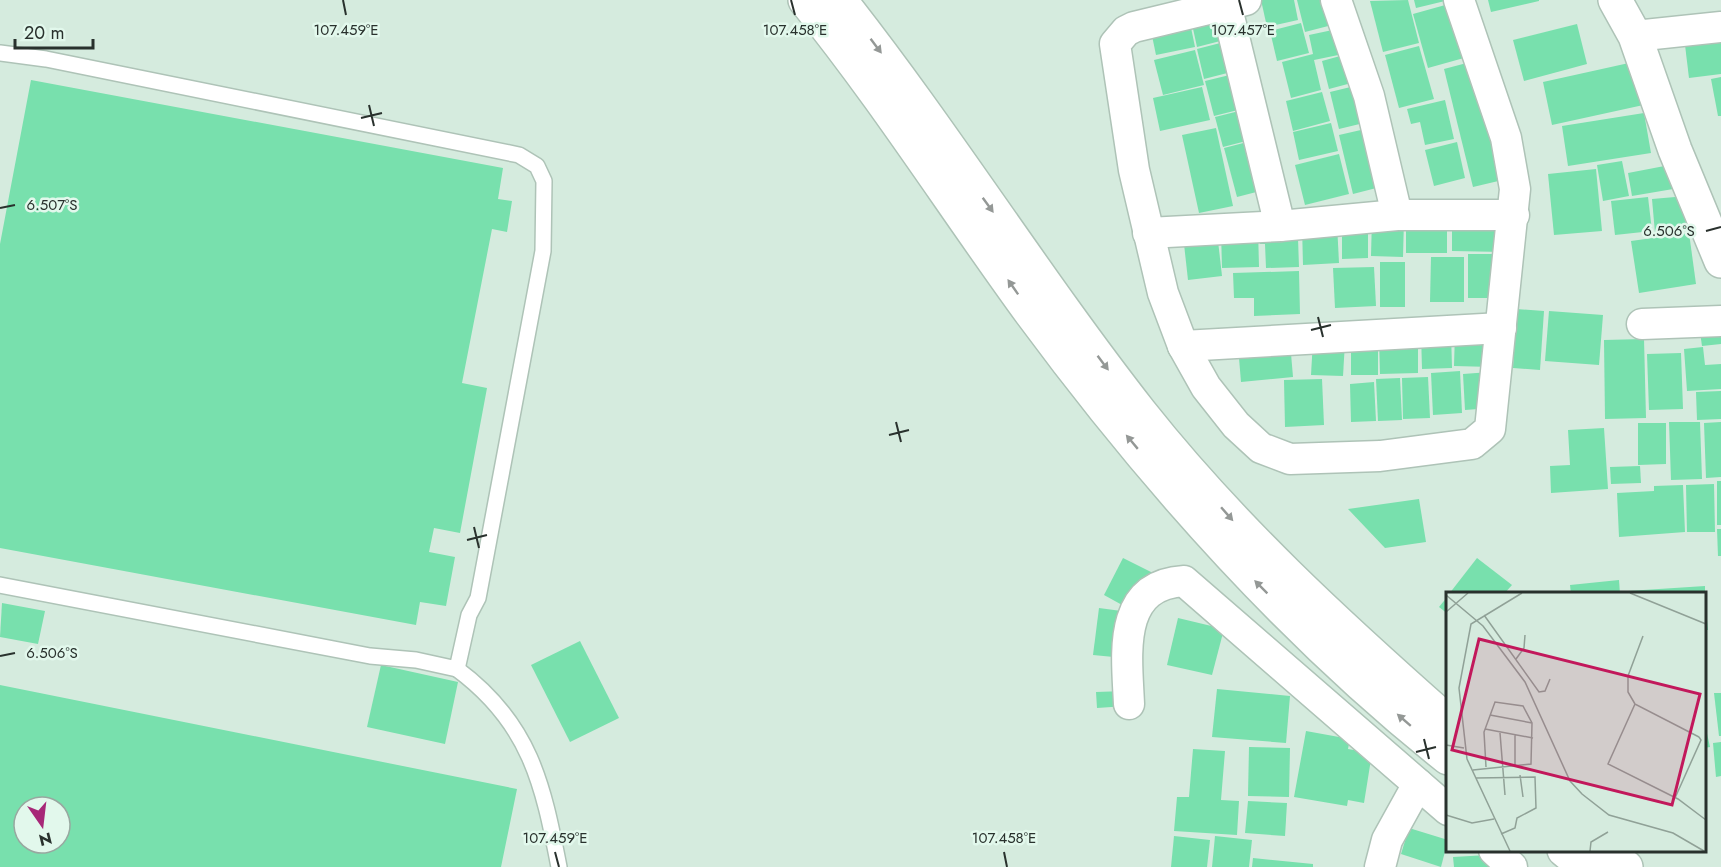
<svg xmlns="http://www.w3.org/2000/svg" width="1721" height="867" viewBox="0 0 1721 867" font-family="Jost,sans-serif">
  <rect width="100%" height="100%" fill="#d5ebde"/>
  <g fill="#78e0ad" fill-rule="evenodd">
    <path d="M1261 0H1294L1298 20 1267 27Z"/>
    <path d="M1297 0H1330L1336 24 1305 32Z"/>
    <path d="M1408 0 1419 43 1383 52 1370 1Z"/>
    <path d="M1414 0H1445V1L1416 8Z"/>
    <path d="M1488 0H1539V1L1491 12Z"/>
    <path d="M1456 2 1471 56 1428 68 1413 14Z"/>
    <path d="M1225 7 1232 38 1197 47 1190 15Z"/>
    <path d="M1189 18 1195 47 1156 55 1150 26Z"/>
    <path d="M1301 23 1309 53 1277 61 1270 31Z"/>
    <path d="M1577 24 1587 64 1524 81 1513 40Z"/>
    <path d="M1342 28 1348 53 1314 60 1321 90 1291 98 1282 62 1313 54 1309 35Z"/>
    <path d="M1232 40 1239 70 1204 79 1197 49Z"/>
    <path d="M1721 40V74L1689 78 1685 45Z"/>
    <path d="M1419 46 1434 99 1399 108 1385 55Z"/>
    <path d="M1195 50 1204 85 1163 95 1154 60Z"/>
    <path d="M1351 53 1359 81 1329 89 1322 61Z"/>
    <path d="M1478 60 1511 178 1473 187 1444 69Z"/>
    <path d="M1638 61 1648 104 1552 125 1543 82Z"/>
    <path d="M1242 72 1250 107 1214 116 1205 81Z"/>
    <path d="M1721 77V116H1718L1711 79Z"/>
    <path d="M31 80 503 168 498 199 512 201 507 232 492 229 462 383 487 388 460 533 434 528 429 552 455 557 446 606 420 602 416 625 0 548V244Z"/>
    <path d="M1363 84 1372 121 1339 129 1330 92Z"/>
    <path d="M1202 87 1210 120 1160 131 1153 98Z"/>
    <path d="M1322 92 1330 121 1293 131 1286 101Z"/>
    <path d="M1445 100 1454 139 1425 145 1420 122 1411 124 1407 109Z"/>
    <path d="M1251 108 1258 138 1223 147 1215 117Z"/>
    <path d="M1644 113 1651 153 1568 166 1562 126Z"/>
    <path d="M1331 123 1338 151 1299 160 1293 132Z"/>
    <path d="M1374 127 1388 185 1353 194 1339 135Z"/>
    <path d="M1216 128 1233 206 1199 213 1182 135Z"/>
    <path d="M1255 140 1268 189 1237 197 1224 148Z"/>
    <path d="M1457 142 1465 178 1434 186 1425 150Z"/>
    <path d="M1339 154 1349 194 1305 205 1295 165Z"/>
    <path d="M1622 161 1629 196 1603 201 1597 165Z"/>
    <path d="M1675 164 1679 188 1632 196 1628 173Z"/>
    <path d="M1596 169 1602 231 1554 235 1548 174Z"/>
    <path d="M1687 196 1690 230 1655 233 1652 199Z"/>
    <path d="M1648 197 1652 231 1615 235 1611 201Z"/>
    <path d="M1452 216 1504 217V252L1452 251Z"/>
    <path d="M1372 218 1404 219 1403 257 1371 256Z"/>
    <rect x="1406" y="218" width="41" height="35"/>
    <path d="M1342 223H1368V258L1342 259Z"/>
    <path d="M1337 224 1339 263 1303 265 1302 226Z"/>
    <path d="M1260 228 1298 238 1299 267 1266 268 1265 244H1260Z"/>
    <path d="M1258 229 1259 267 1222 268 1221 231Z"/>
    <path d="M1217 232 1222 276 1188 280 1183 235Z"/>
    <path d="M1689 233 1696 284 1639 293 1631 241Z"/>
    <rect x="1468" y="254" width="33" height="44"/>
    <path d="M1431 257H1464V302H1430Z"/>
    <rect x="1380" y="262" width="25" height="45"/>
    <path d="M1374 267 1376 306 1335 308 1333 268Z"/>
    <path d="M1299 271 1300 314 1254 316V298H1234L1233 273Z"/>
    <path d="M1516 309 1544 311 1540 370 1513 368Z"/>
    <path d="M1549 311 1603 315 1599 365 1545 361Z"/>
    <path d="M1721 330V344L1702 346 1700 332Z"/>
    <path d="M1455 332 1493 333 1492 367 1454 366Z"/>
    <path d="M1421 333H1451L1452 368 1422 369Z"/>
    <path d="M1418 336V373L1380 374 1379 337Z"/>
    <rect x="1351" y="338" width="27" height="37"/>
    <path d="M1644 339 1646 418 1605 419 1604 340Z"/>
    <path d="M1313 340 1345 342 1343 376 1311 375Z"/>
    <path d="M1290 342 1293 377 1241 382 1238 346Z"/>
    <path d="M1703 347 1705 365 1721 364V389L1687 391 1684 349Z"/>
    <path d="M1681 353 1683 409 1649 410 1647 354Z"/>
    <path d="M1460 371 1462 413 1433 415 1431 373Z"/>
    <path d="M1490 372 1492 408 1465 410 1463 374Z"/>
    <path d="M1428 377 1430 418 1403 419 1402 378Z"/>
    <path d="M1400 378 1402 420 1378 421 1376 379Z"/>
    <path d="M1322 379 1324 425 1285 427 1284 380Z"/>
    <path d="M1374 382 1376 421 1351 422 1350 384Z"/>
    <path d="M1721 391V419L1697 420 1696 392Z"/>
    <path d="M1669 422H1700L1702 479 1671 480Z"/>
    <path d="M1721 422V477L1706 478 1704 423Z"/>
    <path d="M1638 423H1666V464L1638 465Z"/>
    <path d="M1604 428 1608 489 1551 493 1550 466 1570 465 1568 430Z"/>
    <path d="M1640 466 1641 483 1611 484 1610 467Z"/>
    <rect x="1717" y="481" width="4" height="44"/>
    <path d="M1714 484 1715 532H1687L1686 485Z"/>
    <path d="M1683 485 1685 532 1619 537 1617 493 1654 491V486Z"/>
    <path d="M1419 499 1426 542 1385 548 1348 509Z"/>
    <path d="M1717 529H1721V556H1718Z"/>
    <path d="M1123 558 1153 573 1133 611 1104 595Z"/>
    <path d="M1477 558 1512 585 1504 594H1449Z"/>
    <path d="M1619 580 1620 594H1571L1570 585Z"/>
    <path d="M1705 586V594H1629L1628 591Z"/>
    <path d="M1448 596V614L1439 607Z"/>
    <path d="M2 603 45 611 38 644 0 637Z"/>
    <path d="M1099 608 1129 612 1124 658 1093 655Z"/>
    <path d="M1706 609 1708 630H1704V610Z"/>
    <path d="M1178 618 1224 629 1212 675 1167 665Z"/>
    <path d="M580 641 619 718 570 742 531 665Z"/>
    <path d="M381 665 458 682 445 744 367 727Z"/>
    <path d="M0 685 517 789 501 867H0ZM24 807H60V843H24Z"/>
    <path d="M1217 689 1290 696 1286 743 1212 737Z"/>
    <path d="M1125 691 1126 706 1097 708 1096 692Z"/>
    <path d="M1714 693H1721V736H1719Z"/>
    <path d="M1704 720 1710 747 1704 748Z"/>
    <path d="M1306 731 1350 739 1348 749 1372 753 1364 803 1348 800 1347 806 1294 797Z"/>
    <path d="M1721 742V776L1716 777 1713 743Z"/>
    <path d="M1249 747 1290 748 1289 797 1248 796Z"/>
    <path d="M1193 749 1225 751 1221 800 1239 801 1237 835 1174 831 1177 797H1189Z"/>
    <path d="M1248 801 1287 803 1285 836 1245 833Z"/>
    <path d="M1409 828 1448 840 1441 867 1401 854Z"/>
    <path d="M1174 836 1210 840 1207 867H1171Z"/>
    <path d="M1215 836 1252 840 1249 867H1212Z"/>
    <path d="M1488 855 1489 867H1454L1453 857Z"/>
    <path d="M1253 858 1313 864V867H1252Z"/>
  </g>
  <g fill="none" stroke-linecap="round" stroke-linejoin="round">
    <defs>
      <g id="service">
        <path d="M0 53 46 59 519 155 537 166 544 181 543 251 478 598 469 615 457 669 416 660 370 656 0 585"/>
        <path d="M457 669C530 723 543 784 559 867"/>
      </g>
      <g id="minor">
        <path d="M1246 0 1134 27 1126 31 1115 44 1134 170 1163 293 1183 346 1206 387 1236 425 1261 448 1290 459 1380 456 1472 444 1490 429 1515 189 1506 138 1459 0"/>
        <path d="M1336 0 1369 96 1397 215"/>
        <path d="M1226 4 1280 226"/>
        <path d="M1635 36 1721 27"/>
        <path d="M1148 233 1280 226 1397 215H1514"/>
        <path d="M1642 324 1721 321"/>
        <path d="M1183 346 1501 328"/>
        <path d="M1129 704C1127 656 1116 585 1184 581L1448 810"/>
        <path d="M1494 850 1512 867"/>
        <path d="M1380 867 1387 840 1418 784"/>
      </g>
      <path id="tertiary" d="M1615 0 1635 36 1675 150 1721 261"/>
      <g id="motorway">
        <path d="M805 0C886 100 955 209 1031 313 1152 477 1288 631 1448 758"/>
        <path d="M840 0C945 133 1035 278 1140 412 1231 527 1338 625 1448 722"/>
        <path d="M1564 850 1585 867"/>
        <path d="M1605 850 1626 867"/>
      </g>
    </defs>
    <use href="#service" stroke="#aec3b7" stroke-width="18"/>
    <use href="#minor" stroke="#aec3b7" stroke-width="33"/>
    <use href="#tertiary" stroke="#aec3b7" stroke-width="36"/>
    <use href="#motorway" stroke="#aec3b7" stroke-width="36"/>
    <use href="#service" stroke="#fff" stroke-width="15"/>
    <use href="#minor" stroke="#fff" stroke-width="30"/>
    <use href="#tertiary" stroke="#fff" stroke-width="33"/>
    <use href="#motorway" stroke="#fff" stroke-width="33"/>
  </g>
  <defs><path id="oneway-solid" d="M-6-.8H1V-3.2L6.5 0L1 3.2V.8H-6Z" transform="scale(1.5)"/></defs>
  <g fill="#949896">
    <use href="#oneway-solid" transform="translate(876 46) rotate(53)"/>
    <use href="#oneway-solid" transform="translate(988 205) rotate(54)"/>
    <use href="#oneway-solid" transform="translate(1013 287) rotate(-125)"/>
    <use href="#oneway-solid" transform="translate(1103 363) rotate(53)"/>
    <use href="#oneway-solid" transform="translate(1132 442) rotate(-130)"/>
    <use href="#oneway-solid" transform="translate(1227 514) rotate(49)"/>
    <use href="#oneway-solid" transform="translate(1261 587) rotate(-135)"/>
    <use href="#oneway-solid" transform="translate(1404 720) rotate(-139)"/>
  </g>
  <path fill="none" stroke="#29312d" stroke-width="2" d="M343 0 346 15M791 0 795 15M1239 0 1243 15M369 105 374 126M361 118 382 113M0 208 15 205M1706 231 1721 227M1318 317 1323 337M1311 330 1331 325M896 422 901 442M889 435 909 430M474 527 479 548M467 540 487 535M0 656 15 653M1424 739 1429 759M1416 752 1436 747M555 852 559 867M1004 852 1007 867"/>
  <g transform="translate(1446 592)">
    <rect width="260" height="260" fill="#d5ebde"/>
    <path fill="none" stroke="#90a197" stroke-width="1.5" d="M184 1 260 32M0 3 37 34 79 90 124 189 136 202 163 223 227 241 258 259M0 20 22 1M38 23 93 100 99 99 104 87M70 67 78 56 79 43M189 112 182 100V84L197 44M44 123 86 131M39 137 87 146M54 141 59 203M253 145 189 112 162 172 232 207 260 228M0 153 18 156M69 173V143M27 178 85 172 86 131 77 114 49 110 38 140 40 175M74 183 77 205M30 186 89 185 90 216 71 226 69 236 55 242M229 206 255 148 253 145M0 223 26 231 48 227M64 259 21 167 13 96 25 32 76 1M144 259 145 250 162 240"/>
    <path fill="#c2185b" fill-opacity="0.15" stroke="#c2185b" stroke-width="3" d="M33 47 254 102 226 213 6 158Z"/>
    <rect width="260" height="260" fill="none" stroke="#29312d" stroke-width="3"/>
  </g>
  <g font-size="15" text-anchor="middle" fill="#29312d" stroke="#e2f8ec" stroke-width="5" stroke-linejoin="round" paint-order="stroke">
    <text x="346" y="35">107.459°E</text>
    <text x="795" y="35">107.458°E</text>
    <text x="1243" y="35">107.457°E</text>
    <text x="52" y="210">6.507°S</text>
    <text x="1669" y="236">6.506°S</text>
    <text x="52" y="658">6.506°S</text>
    <text x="555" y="843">107.459°E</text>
    <text x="1004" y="843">107.458°E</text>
  </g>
  <g transform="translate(42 825) rotate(166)"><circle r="28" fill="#e2f8ec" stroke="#98a8a0" stroke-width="1.5"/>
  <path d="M0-4.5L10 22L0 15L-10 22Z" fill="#a72878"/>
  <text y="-9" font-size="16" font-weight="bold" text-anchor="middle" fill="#29312d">N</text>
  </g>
  <path d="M15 39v9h78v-9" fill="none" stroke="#29312d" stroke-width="3"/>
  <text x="24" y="39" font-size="18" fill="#29312d" stroke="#e2f8ec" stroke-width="4.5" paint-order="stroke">20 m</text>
</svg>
